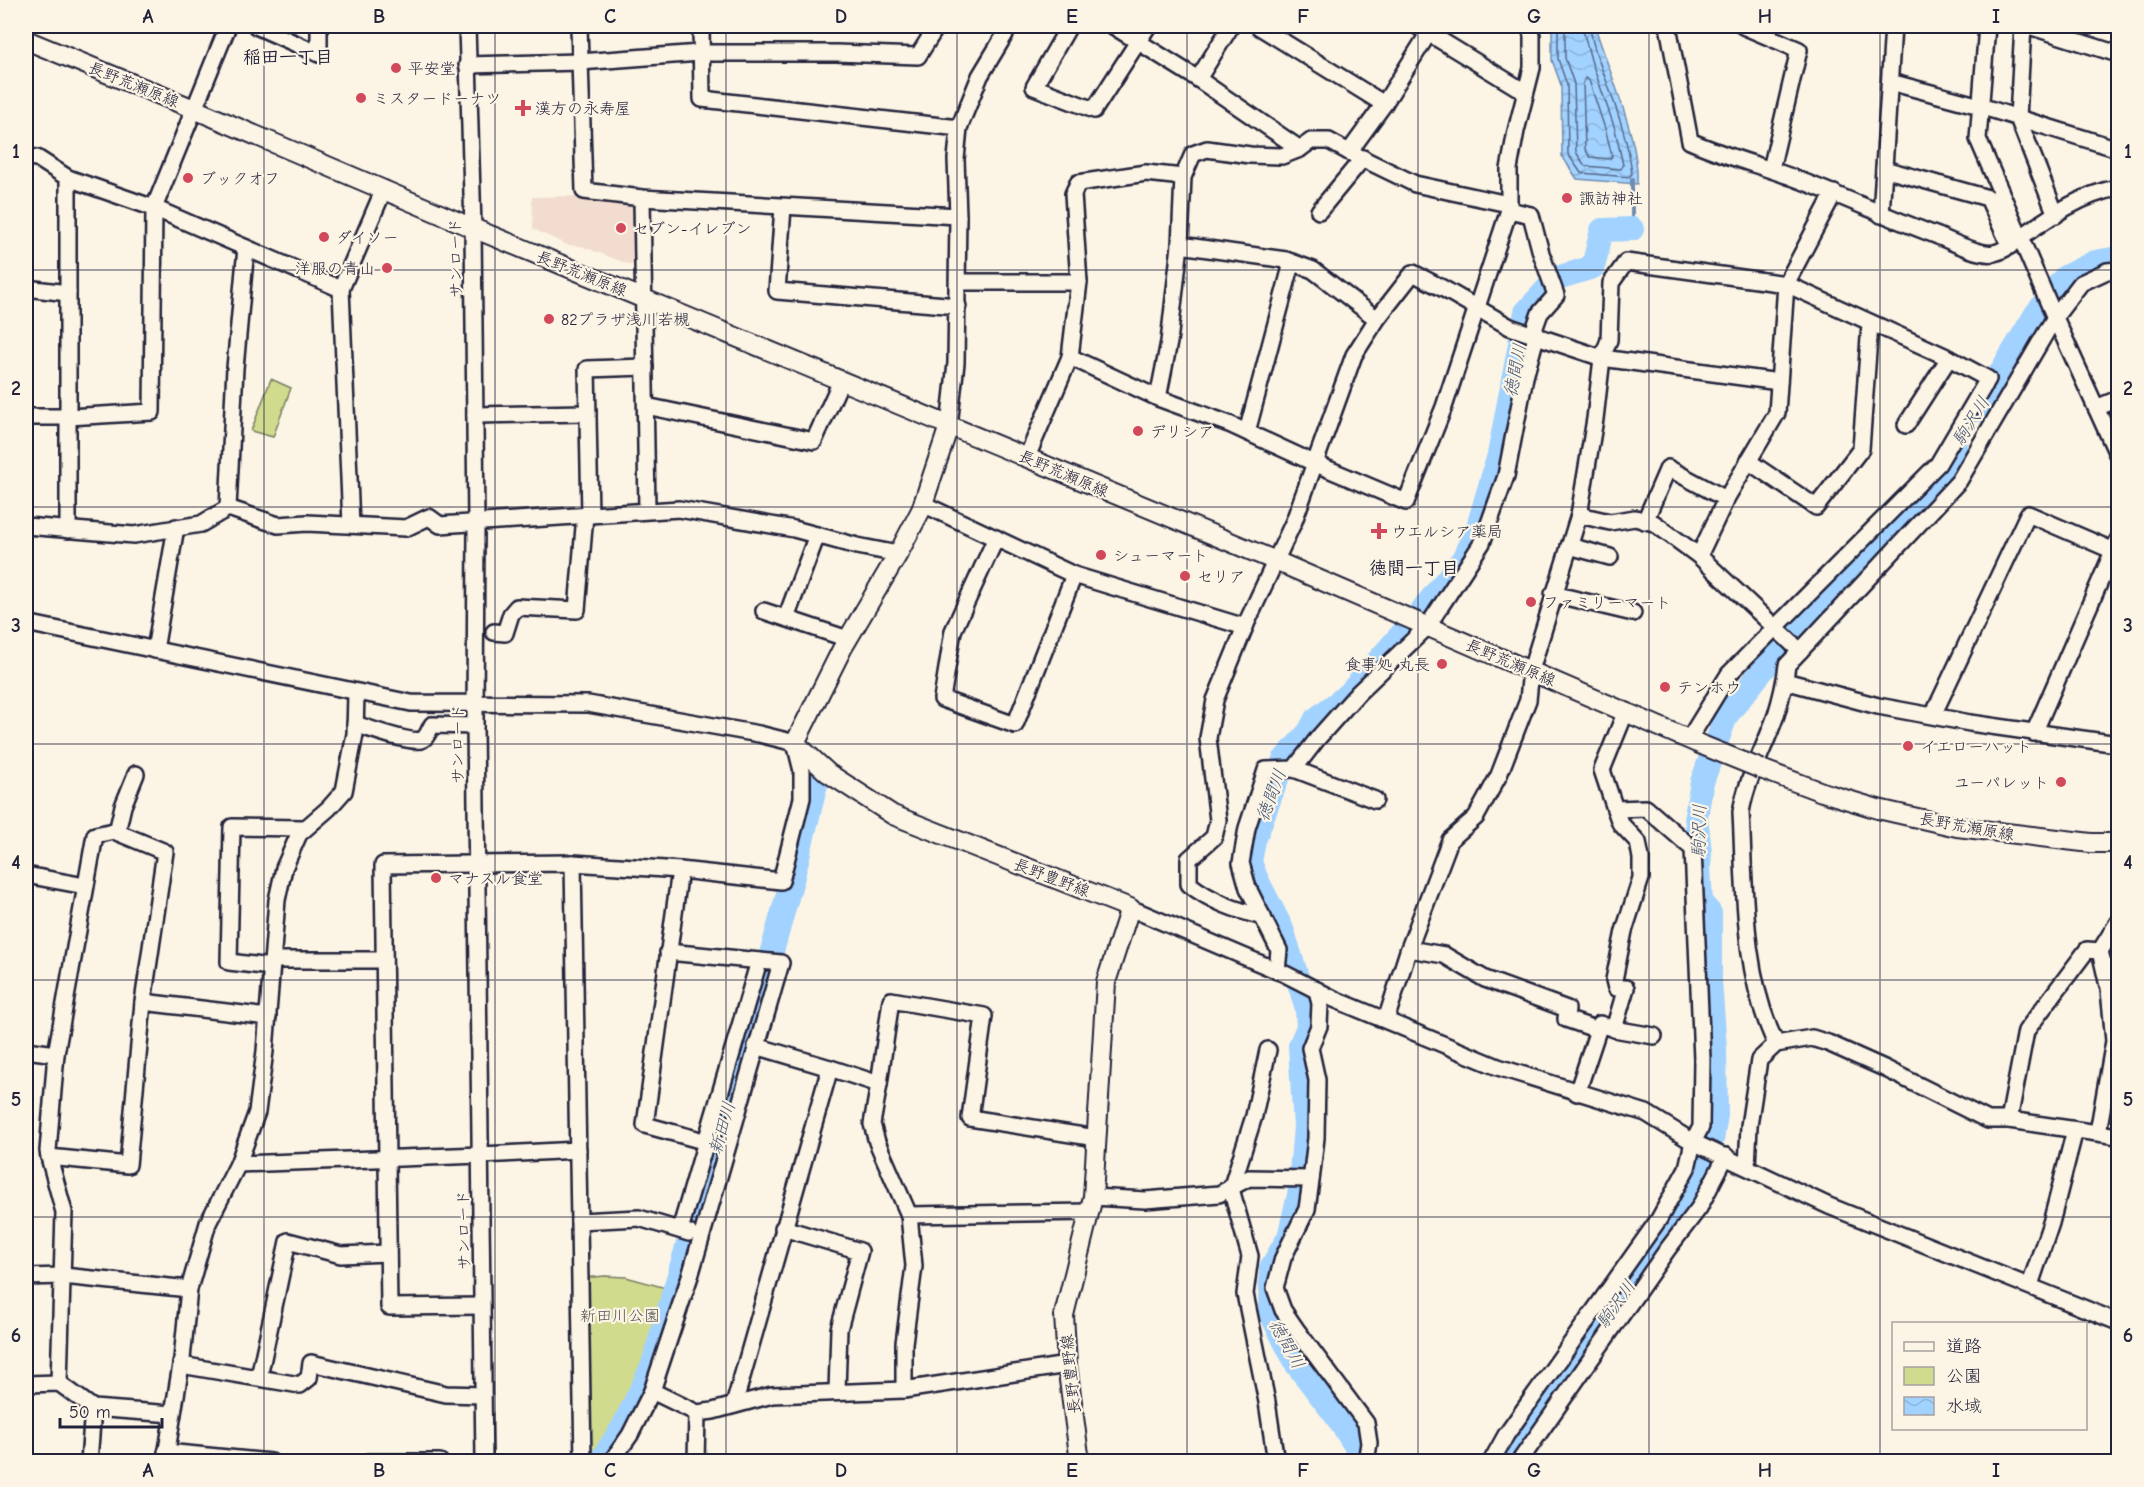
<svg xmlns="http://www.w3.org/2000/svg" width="2144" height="1487" viewBox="0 0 2144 1487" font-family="'Comic Neue','Klee One',sans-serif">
  <defs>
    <pattern id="water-waves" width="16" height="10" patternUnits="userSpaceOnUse" patternTransform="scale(1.5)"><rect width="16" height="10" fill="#a2d2ff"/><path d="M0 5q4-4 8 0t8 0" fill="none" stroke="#8bb4db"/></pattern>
  </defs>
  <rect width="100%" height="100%" fill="#fcf5e5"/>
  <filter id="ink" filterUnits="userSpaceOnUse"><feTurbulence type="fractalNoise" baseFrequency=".0167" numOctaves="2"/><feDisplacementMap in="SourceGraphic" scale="12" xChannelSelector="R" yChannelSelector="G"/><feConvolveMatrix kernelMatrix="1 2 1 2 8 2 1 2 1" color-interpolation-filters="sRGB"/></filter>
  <g filter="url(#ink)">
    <path fill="#f2dccf" d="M582 196 631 201 637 207 639 260 631 265 581 246 567 245 533 229 532 197Z"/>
    <g fill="#d0db8e" stroke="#797e64" stroke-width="1.5">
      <path d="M271 379 291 388 273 437 251 431Z"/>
      <path d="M605 1276 626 1277 666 1288 645 1356 620 1415 589 1462 583 1278Z"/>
    </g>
    <path fill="url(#water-waves)" stroke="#6f8cb1" stroke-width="1.5" d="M1552 26H1595C1608 71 1640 138 1637 184L1577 179 1562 156 1561 85 1552 60Z"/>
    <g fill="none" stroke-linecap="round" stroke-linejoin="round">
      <g stroke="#556889" stroke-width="1.5">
        <path d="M1558 26V59L1567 85 1568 154 1581 173 1629 177 1632 174C1629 145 1619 116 1609 88 1602 68 1592 47 1590 26"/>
        <path d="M1565 26V58L1574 84 1576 152 1585 166 1621 169 1623 165 1615 129 1591 60 1582 26"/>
        <path d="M1585 78 1589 80 1606 132 1612 156 1610 159 1590 157 1585 149 1583 82Z"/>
      </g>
      <path stroke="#6f8cb1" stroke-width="4" d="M1632 229V179"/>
      <g stroke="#a2d2ff" stroke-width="24">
        <path d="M1978 410 2036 314 2065 277 2095 262 2118 258"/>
        <path d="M600 1462 623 1427 652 1367 740 1066 793 876 816 784"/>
        <path d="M1355 1462 1357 1448 1337 1417 1297 1365 1270 1312 1271 1268 1289 1237 1299 1195 1305 1127 1300 1046 1308 1027 1307 1009 1282 929 1257 880 1250 862 1254 840 1284 760 1309 732 1316 719 1349 694 1416 618 1463 559 1478 527 1499 455 1526 312 1557 278 1593 267 1602 230 1632 229"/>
        <path d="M1504 1462 1601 1327 1629 1281 1673 1223 1695 1171 1712 1140 1716 1115 1715 1048 1710 981V913L1701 903 1699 866 1700 853 1696 816 1702 782 1726 716 1774 656 1807 619 1928 490 1955 447"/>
      </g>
      <defs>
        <g id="minor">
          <path d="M256 26 319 54V26"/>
          <path d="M467 26 473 228 476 523 475 726 484 1462"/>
          <path d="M579 26 584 191 642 198 958 216"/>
          <path d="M701 26 702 99 959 128"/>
          <path d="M1069 26 1034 87 1094 110 1148 26"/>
          <path d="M1113 26 1198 79 1300 149"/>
          <path d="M1258 26 1384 104"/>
          <path d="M1417 26 1525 92"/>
          <path d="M1668 26 1690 141C1724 156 1759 165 1794 178 1842 196 1889 218 1938 236 1952 242 1980 256 1994 253 2005 251 2012 243 2021 237 2049 217 2084 193 2118 188"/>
          <path d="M1743 26 1799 50 1771 169"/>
          <path d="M1987 26 1978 139 2052 311 2118 456"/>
          <path d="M2023 26 2018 118 2056 215"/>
          <path d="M2029 26 2118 54"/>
          <path d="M467 65 580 62 700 53H836L918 56 937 26"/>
          <path d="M1198 79 1231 26"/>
          <path d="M1890 82 1980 106 2118 149"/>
          <path d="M1349 152 1415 184 1508 204"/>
          <path d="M26 157 37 158 68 178 154 208 341 289 351 525"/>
          <path d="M1884 169 1988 198 2010 246"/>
          <path d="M68 178V530"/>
          <path d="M642 198 647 509"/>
          <path d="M783 207 777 291 958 306"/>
          <path d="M1319 211 1363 158"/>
          <path d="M1881 215 1893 26"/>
          <path d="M1180 245 1286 260 1313 270 1377 319"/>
          <path d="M958 282H1079"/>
          <path d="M26 288 68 293"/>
          <path d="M341 289 384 189"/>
          <path d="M1070 357 1158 398 1229 424 1314 463 1406 502 1444 407 1509 210V169L1516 131 1532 68V36L1530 26"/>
          <path d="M1158 398 1169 342 1180 245 1183 177 1193 154 1207 149 1250 155 1282 156 1300 149 1311 141H1329L1349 152 1384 104 1433 26"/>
          <path d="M646 406 814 441 841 381"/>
          <path d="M2096 408 2118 399"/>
          <path d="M475 415 588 413"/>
          <path d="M26 417H68L152 412 154 208 228 26"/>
          <path d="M1906 425 1949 358"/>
          <path d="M949 426 956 363 958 216 956 159 959 128 980 76 1010 26"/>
          <path d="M1247 432 1292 263"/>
          <path d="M1027 457 1070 357 1079 282 1073 194 1078 183 1146 173 1183 177"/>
          <path d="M1748 461 1816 507 1861 449 1870 324"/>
          <path d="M923 504 1074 575 1245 627"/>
          <path d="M228 508 278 525 307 523 406 528 429 517 440 525 679 509 794 529 857 546 898 554"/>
          <path d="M228 508 235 368 246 248"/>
          <path d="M590 515 587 369 645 367"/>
          <path d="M1579 515 1610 522 1635 518 1654 523 1699 556 1800 651"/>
          <path d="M1645 521 1668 468 1726 499"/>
          <path d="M26 526 134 535 201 524 228 508"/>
          <path d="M996 538 953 631 942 699 1015 725 1074 575"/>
          <path d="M1569 546 1610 557"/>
          <path d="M1699 556 1726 499 1777 413 1786 284 1834 193"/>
          <path d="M1553 594 1633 613"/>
          <path d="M764 611 848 639"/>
          <path d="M786 618 817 535"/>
          <path d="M26 623 411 703 588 704 759 734 795 743 802 771V798L781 881 680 870 573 863 383 865 389 1307 482 1306"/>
          <path d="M494 632 505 633 511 614 517 607 577 610 585 515"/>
          <path d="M155 650 176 527"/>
          <path d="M1785 681 1878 706 1970 723 2118 744"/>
          <path d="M1933 715 2028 514 2114 551"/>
          <path d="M355 724C368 728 409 743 421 740 427 738 429 730 432 725L475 726"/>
          <path d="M2034 733 2118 540"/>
          <path d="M1294 769 1375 800"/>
          <path d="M117 832 123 806 136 774"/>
          <path d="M573 863 583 1462"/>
          <path d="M680 870 645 1125 707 1142"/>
          <path d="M26 875 85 886"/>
          <path d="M1130 908 1285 974 1334 999 1498 1067 1646 1113 1693 1142 1829 1206 2118 1322"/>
          <path d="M1263 917C1236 910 1212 902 1189 884V859L1214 837 1218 820 1208 738 1215 700 1247 622 1294 521 1354 355 1377 319 1413 273 1444 289 1510 327 1602 358 1779 382"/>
          <path d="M1409 949 1444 955 1485 979 1567 1009 1566 1019 1598 1030"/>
          <path d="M272 960H384"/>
          <path d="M271 967 229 962 232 827 305 828"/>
          <path d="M1277 971 1279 950 1248 888 1241 863 1247 828 1266 770 1294 769 1318 738 1358 693 1427 627 1482 543 1506 476 1525 377 1536 337 1535 327 1540 313 1556 295 1541 253 1531 215 1509 210"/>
          <path d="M1317 990 1320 1004 1319 1026 1310 1048 1317 1080 1316 1138 1311 1181 1307 1209 1283 1258 1275 1288 1283 1310 1296 1329 1366 1423 1369 1443 1366 1462"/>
          <path d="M143 1002 268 1017"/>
          <path d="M1386 1020 1408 951 1450 840 1476 817 1499 775 1528 700 1531 670 1579 515 1595 419 1602 358 1609 340 1611 283 1626 262 1786 284 1949 358 1988 379 1938 464 1729 674 1689 739"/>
          <path d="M1614 1029 1654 1036"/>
          <path d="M1776 1044C1742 973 1745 889 1741 812 1747 777 1765 748 1776 715 1781 699 1785 682 1787 665L1959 481 2055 317 2081 283 2107 271 2118 270"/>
          <path d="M26 1050 56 1054"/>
          <path d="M1268 1050 1254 1116 1231 1189 1250 1256 1245 1294 1267 1402 1276 1462"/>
          <path d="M830 1068 879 1084 891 1000 984 1016 970 1118 1096 1138"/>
          <path d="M879 1084 872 1124 877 1142 909 1215 1089 1212"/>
          <path d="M1577 1093 1600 1024 1614 1029 1626 988H1616L1614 980 1624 931 1641 878V858L1638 842 1620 823 1615 809"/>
          <path d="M2009 1120 2026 1031 2087 950 2100 951"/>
          <path d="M2098 1132 2114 1041 2109 990 2100 951 2118 922"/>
          <path d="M49 1157 128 1165 143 1002 165 852 114 831 95 835 56 1054 48 1151 49 1157 64 1212 59 1383"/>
          <path d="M238 1164 481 1155 578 1150"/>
          <path d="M1747 1167 1749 1126 1759 1060 1776 1044 1812 1038 1828 1043 1884 1068 1988 1120H2009L2118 1136"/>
          <path d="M1093 1197 1145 1200 1219 1194 1249 1178 1311 1179"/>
          <path d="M579 1221 639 1218 689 1233"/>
          <path d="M783 1228 860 1251 839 1329 837 1391"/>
          <path d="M680 1230 759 961"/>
          <path d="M26 1277 63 1276 189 1289"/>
          <path d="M2030 1285 2051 1223 2075 1130"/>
          <path d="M181 1365 300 1385 309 1378 311 1363 446 1394 483 1395"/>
          <path d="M259 1377 288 1241 341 1255 387 1253"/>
          <path d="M26 1384 59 1383 93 1408 172 1414"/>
          <path d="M904 1390V1343L914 1266 909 1215"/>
          <path d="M652 1391 697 1413 713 1411 772 1395 904 1390 1067 1365"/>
          <path d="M734 1405 830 1068 756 1046"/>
          <path d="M166 1452 271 1462"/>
          <path d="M89 1462 93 1408"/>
          <path d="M165 1462 182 1359 189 1289 208 1223 238 1164 257 1112 265 1051 277 900 284 868 299 834 329 808 344 791 355 734 356 693"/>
          <path d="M368 1462H440"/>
          <path d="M611 1462 630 1435 652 1391 691 1273 781 963 668 952"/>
          <path d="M696 1462 697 1413"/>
          <path d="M1491 1462 1506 1435 1659 1219 1687 1168 1693 1142 1701 1127 1702 1059 1693 849 1646 808 1615 809 1602 770 1626 711"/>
          <path d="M1519 1462 1667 1250 1699 1208 1726 1156"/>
        </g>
        <g id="major">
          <path d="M26 40 194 109 473 228 1276 561 1697 743"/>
          <path d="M949 426 921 510 898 554 842 649 795 743 828 773 893 815 1130 908 1106 982 1093 1197 1064 1315 1067 1365 1080 1462"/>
          <path d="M1761 769 1822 792 1878 809 1957 827 2091 843H2118"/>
        </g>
      </defs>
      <use href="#minor" stroke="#22223b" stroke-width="20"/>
      <use href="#major" stroke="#22223b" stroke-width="22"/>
      <use href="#minor" stroke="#fcf5e5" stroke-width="15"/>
      <use href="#major" stroke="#fcf5e5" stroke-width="18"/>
      <defs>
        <path id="major-bridge" d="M1697 743 1761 769"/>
      </defs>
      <use href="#major-bridge" stroke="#22223b" stroke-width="22" stroke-linecap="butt"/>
      <use href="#major-bridge" stroke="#fcf5e5" stroke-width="18"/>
    </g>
  </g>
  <path fill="none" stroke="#22223b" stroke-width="1.5" stroke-opacity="0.55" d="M264 26V1462M495 26V1462M726 26V1462M957 26V1462M1187 26V1462M1418 26V1462M1649 26V1462M1880 26V1462M26 270H2118M26 507H2118M26 744H2118M26 980H2118M26 1217H2118"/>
  <g fill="#d1495b" stroke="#fcf5e5" stroke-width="2">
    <circle cx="396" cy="68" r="6"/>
    <circle cx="361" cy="98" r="6"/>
    <path d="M520 99h6v6h6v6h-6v6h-6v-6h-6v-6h6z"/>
    <circle cx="188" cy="178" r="6"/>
    <circle cx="1567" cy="198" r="6"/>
    <circle cx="621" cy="228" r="6"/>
    <circle cx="324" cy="237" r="6"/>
    <circle cx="387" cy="268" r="6"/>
    <circle cx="549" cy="319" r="6"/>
    <circle cx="1138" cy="431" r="6"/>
    <path d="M1376 522h6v6h6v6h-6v6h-6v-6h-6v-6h6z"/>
    <circle cx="1101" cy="555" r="6"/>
    <circle cx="1185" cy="576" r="6"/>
    <circle cx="1531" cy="602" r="6"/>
    <circle cx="1442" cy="664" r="6"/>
    <circle cx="1665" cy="687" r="6"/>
    <circle cx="1908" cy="746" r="6"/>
    <circle cx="2061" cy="782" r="6"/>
    <circle cx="436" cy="878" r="6"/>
  </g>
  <g text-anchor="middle" stroke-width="4.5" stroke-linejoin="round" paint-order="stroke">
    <g font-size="16" fill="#22223b" stroke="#fcf5e5" text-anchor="start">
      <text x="408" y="74">平安堂</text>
      <text x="373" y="104">ミスタードーナツ</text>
      <text x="535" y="114">漢方の永寿屋</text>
      <text x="200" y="184">ブックオフ</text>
      <text x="1579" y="204">諏訪神社</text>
      <text x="633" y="234">セブン-イレブン</text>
      <text x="336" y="243">ダイソー</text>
      <text x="375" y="274" text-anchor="end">洋服の青山</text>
      <text x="561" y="325">82プラザ浅川若槻</text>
      <text x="1150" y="437">デリシア</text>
      <text x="1391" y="537">ウエルシア薬局</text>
      <text x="1113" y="561">シューマート</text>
      <text x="1197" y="582">セリア</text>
      <text x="1543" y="608">ファミリーマート</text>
      <text x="1430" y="670" text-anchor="end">食事処 丸長</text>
      <text x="1677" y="693">テンホウ</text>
      <text x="1920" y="752">イエローハット</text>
      <text x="2049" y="788" text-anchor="end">ユーパレット</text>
      <text x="448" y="884">マナスル食堂</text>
    </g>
    <g font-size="16" fill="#22223b" stroke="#fcf5e5">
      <text transform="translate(134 84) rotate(22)" y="6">長野荒瀬原線</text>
      <text transform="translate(455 258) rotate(-91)" y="6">サンロード</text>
      <text transform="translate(582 273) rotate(22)" y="6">長野荒瀬原線</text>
      <text transform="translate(1064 473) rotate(23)" y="6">長野荒瀬原線</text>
      <text transform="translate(1511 662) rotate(23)" y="6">長野荒瀬原線</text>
      <text transform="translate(457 744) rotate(-90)" y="6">サンロード</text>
      <text transform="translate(1967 826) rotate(10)" y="6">長野荒瀬原線</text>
      <text transform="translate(1052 877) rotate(21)" y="6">長野豊野線</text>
      <text transform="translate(463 1230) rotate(-91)" y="6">サンロード</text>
      <text transform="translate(1070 1374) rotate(-96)" y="6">長野豊野線</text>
    </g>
    <g font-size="16" fill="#4e5050" stroke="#fcf5e5">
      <text x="620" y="1321">新田川公園</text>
    </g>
    <g font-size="18" font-weight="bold" fill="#22223b" stroke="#fcf5e5">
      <text x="288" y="63">稲田一丁目</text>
      <text x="1414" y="574">徳間一丁目</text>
    </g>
    <g font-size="18" font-style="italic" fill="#485776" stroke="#fcf5e5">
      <text transform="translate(1515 370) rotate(-79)" y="6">徳間川</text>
      <text transform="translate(1971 421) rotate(-58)" y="6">駒沢川</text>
      <text transform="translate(1271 795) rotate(-69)" y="6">徳間川</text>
      <text transform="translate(1699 831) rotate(-89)" y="6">駒沢川</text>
      <text transform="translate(722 1128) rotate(-74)" y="6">新田川</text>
      <text transform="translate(1616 1304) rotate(-55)" y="6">駒沢川</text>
      <text transform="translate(1287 1344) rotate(61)" y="6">徳間川</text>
    </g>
  </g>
  <rect width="2144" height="1487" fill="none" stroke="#fcf5e5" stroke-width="66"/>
  <rect x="1892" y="1322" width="195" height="108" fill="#fcf5e5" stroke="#a5a1a1" stroke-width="1.5"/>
  <rect x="1904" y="1342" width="30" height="9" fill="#fcf5e5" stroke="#a5a1a1" stroke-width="1.5"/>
  <text x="1946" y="1352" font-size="18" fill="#22223b">道路</text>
  <rect x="1904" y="1367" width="30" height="18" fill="#d0db8e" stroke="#a5a1a1" stroke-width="1.5"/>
  <text x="1946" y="1382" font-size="18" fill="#22223b">公園</text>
  <rect x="1904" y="1397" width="30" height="18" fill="url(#water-waves)" stroke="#a5a1a1" stroke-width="1.5"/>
  <text x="1946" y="1412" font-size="18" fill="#22223b">水域</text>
  <path d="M60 1418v9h102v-9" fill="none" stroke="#22223b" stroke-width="3"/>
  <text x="69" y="1418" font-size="18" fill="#22223b" stroke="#fcf5e5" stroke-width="4.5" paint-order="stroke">50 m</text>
  <rect x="33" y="33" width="2078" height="1421" fill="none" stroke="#22223b" stroke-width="2"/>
  <g font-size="20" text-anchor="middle" font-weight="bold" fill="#22223b">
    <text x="148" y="23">A</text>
    <text x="379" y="23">B</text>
    <text x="610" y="23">C</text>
    <text x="841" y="23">D</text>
    <text x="1072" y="23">E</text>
    <text x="1303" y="23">F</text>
    <text x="1534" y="23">G</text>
    <text x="1765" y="23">H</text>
    <text x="1996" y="23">I</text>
    <text x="16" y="158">1</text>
    <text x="2128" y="158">1</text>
    <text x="16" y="395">2</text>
    <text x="2128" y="395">2</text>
    <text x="16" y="632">3</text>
    <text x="2128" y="632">3</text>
    <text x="16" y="869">4</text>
    <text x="2128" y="869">4</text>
    <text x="16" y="1106">5</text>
    <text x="2128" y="1106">5</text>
    <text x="16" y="1342">6</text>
    <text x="2128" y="1342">6</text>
    <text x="148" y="1477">A</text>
    <text x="379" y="1477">B</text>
    <text x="610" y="1477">C</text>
    <text x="841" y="1477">D</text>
    <text x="1072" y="1477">E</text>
    <text x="1303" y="1477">F</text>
    <text x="1534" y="1477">G</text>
    <text x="1765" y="1477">H</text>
    <text x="1996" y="1477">I</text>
  </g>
</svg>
